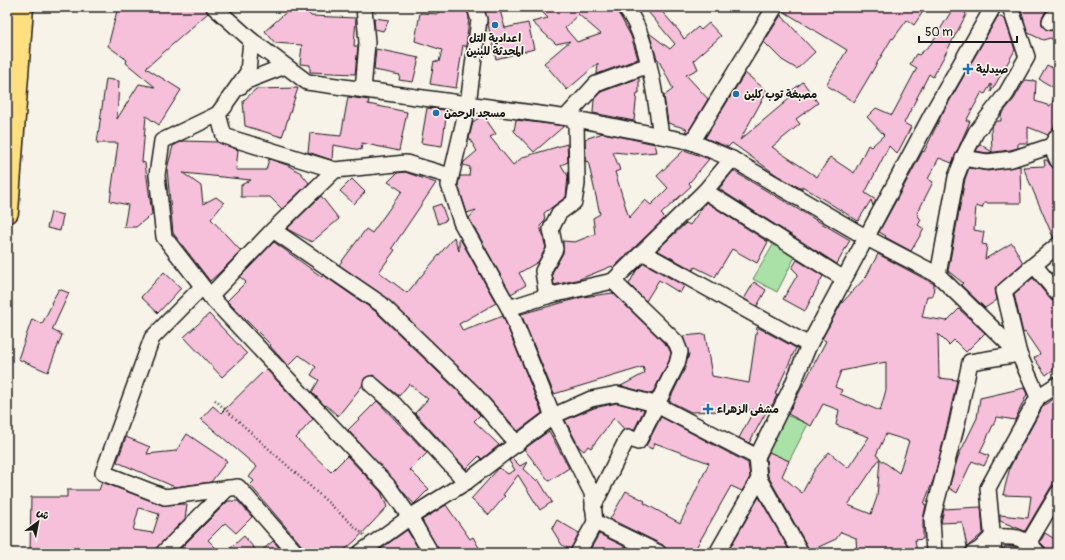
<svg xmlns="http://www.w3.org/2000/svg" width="1065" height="560" viewBox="0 0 1065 560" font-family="Pangolin,'Playpen Sans Arabic',sans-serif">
  <rect width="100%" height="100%" fill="#f7f3e8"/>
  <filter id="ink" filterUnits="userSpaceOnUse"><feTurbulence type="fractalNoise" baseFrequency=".025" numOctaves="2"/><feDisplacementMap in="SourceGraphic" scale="8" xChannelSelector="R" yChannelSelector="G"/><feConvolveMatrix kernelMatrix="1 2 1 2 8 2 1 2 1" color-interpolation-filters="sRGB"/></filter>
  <g filter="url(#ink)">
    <g fill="#a9e1a6" stroke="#627e61">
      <path d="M776 240 799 249 777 292 753 279Z"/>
      <path d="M781 413 808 424 789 461 767 451Z"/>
    </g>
    <g fill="#f6c0da" stroke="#1c1c1c" fill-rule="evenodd">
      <path d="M118 7H205L208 13 146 68 181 90 159 125 146 116 142 162 145 163 152 214 136 227H124L128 205 110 201 118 143H97L106 79 119 81 117 119 139 84 155 87 126 63 127 60 108 46Z"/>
      <path d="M292 7H303L311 16 356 18 354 46H358L355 74 310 72V65L300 64 302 45 275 43 265 31Z"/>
      <path d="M437 7H466L469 17 466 47 463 45 456 88 430 84 434 61 439 62 442 50 415 41 420 13 439 14Z"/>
      <path d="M484 7H499L505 28 528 23 534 49 496 59Z"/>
      <path d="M537 7H615L631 36 638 59 597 74 598 63 567 90 544 63 570 41 556 44 532 22 548 18ZM578 14 601 34 577 42 565 28Z"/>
      <path d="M644 7H658L679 31 684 39 698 27 701 30 709 23 721 36 694 60 698 69 686 75 708 99 688 132 685 131 687 129 668 123 664 96 673 89 658 59H657L649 33 670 49 675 44Z"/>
      <path d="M784 7H926L914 25 907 20 893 39 892 38 854 102 826 85 847 50 783 11Z"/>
      <path d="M954 7H964L966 15 933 77 929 74 904 123 911 127 897 154 889 146 865 193 876 200 873 206 871 200 858 221 802 186V189L778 176 732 143 728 147 705 138 745 73 767 91 740 140 789 99 786 95 803 82 818 103 796 119 800 124 772 147 817 177 830 157 854 173 868 145 871 147 884 135 867 117 876 108 892 115 917 68 910 64 916 54 919 55 931 44Z"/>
      <path d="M1020 7H1048L1042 18V26L1050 31 1058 26V42L1050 38 1043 40 1028 33Z"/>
      <path d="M781 15 815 52 797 69 782 60 764 42Z"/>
      <path d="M998 16 1005 19 1015 50 991 92V84L985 94 982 92 966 121H970L952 163 939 158 928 179 933 182 917 214 921 220 918 225 924 229 911 251 885 237 886 236 879 232 923 151 924 152 941 116Z"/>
      <path d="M374 18 389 20 383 31 375 29Z"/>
      <path d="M376 49 419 58 413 82 399 80 400 75 374 70Z"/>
      <path d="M1047 65 1058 71V90L1039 79Z"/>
      <path d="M639 78V93H637L634 121 593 113 594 99 601 92Z"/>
      <path d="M1025 80 1036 81 1035 101 1050 106 1058 92V117L1054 127 1048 135 1028 127V143H1018V148L1010 150 987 153 976 151 980 144 992 152 991 127 996 121H1001V115L1014 99Z"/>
      <path d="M298 88 282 137 245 126 243 101 256 89Z"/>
      <path d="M348 97 369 100 368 104 407 112 399 151 362 143 361 150 333 145 332 160 308 152 310 133 341 136Z"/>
      <path d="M427 108 447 110 442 146 421 143Z"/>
      <path d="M483 115 496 134 490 137 513 165 523 157 567 144V145L568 162 561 165 568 176 566 197 544 213 545 221 540 226 546 248 538 262 519 273 526 285 511 294 469 218 476 210 467 213 458 185 460 176H469L470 167 463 165 464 162 477 151 469 138 473 122Z"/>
      <path d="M516 120 564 126 534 152 514 131Z"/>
      <path d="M603 133 655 144 657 152 634 154 613 152 620 170 615 172 629 218 645 200 651 205 668 188 657 176 684 150 709 159 689 183 691 186 661 214 665 218 613 268 612 266 580 279 554 285 552 273 563 253V241L575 242 595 234 593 218 600 214 588 161 586 162 585 139Z"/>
      <path d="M183 141 218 142 238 150 236 170H266L269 159 287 165 301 173 309 183 282 209 270 197H241V185L251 180 183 173 201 186 203 204 216 197 224 203 211 219 241 251 218 274 210 281 173 233 167 169 173 146Z"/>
      <path d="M1044 160H1047L1050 165 1058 170V236L1053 237 1023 167 1045 166Z"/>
      <path d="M1020 166 1021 203H984L982 208 976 206 974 230 984 232 982 244 987 245 985 259 1012 243 1023 263 998 285 995 289 997 300 985 308 961 285 963 283 948 271 965 179 969 168 988 171Z"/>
      <path d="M733 171 850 240 837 264 719 189Z"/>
      <path d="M405 172 436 183 392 248 395 250 379 272 407 293 454 237 459 251V239L462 242 496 303 459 324 463 331 503 316 542 413 518 431 479 387 387 298 339 265 366 229 372 233 402 191 388 182 397 173Z"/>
      <path d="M352 179 365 192 354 204 340 191Z"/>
      <path d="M321 196 339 219 312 242 287 229Z"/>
      <path d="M706 202 768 242 757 263 732 249 715 277 695 267 693 270 657 250 686 223 690 225Z"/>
      <path d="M441 204 447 220 438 224 432 207Z"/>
      <path d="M51 212 63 215 60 231 47 228Z"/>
      <path d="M274 242 322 277 323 275 375 311 466 399 480 415 474 421 499 445 482 459 479 456 466 469 415 413 428 399 409 384 399 396 373 375 365 378 362 386 338 416 326 405 325 406 312 392 319 380 311 375 316 367 299 355 288 366 270 346 271 345 227 301 246 282 240 277Z"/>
      <path d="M878 254 934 284 933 296H927L922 317 947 321 959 309 985 333 966 352 954 340 949 345 938 334 939 378 957 380 948 422 934 478 924 504 926 505 923 519V539L915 540 917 553H857L856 538 841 532 836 539 810 551 768 476 766 459 769 452 789 461 782 476 802 493 815 469 829 452 848 468 869 437 836 425 839 410 823 404 811 426 788 414 826 341 822 339 841 304 866 277ZM886 362V390L880 411 840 394 842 390 835 387 841 371ZM886 434 909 441 899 473 880 459 877 497 871 514 848 505 880 458 876 455Z"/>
      <path d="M797 260 823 276 805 311 783 299 798 274 792 268Z"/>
      <path d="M644 263 684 286 680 293 659 280 646 301 629 284 636 271Z"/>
      <path d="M164 272 181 288 158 313 141 297Z"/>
      <path d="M1033 278 1051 300 1058 303V366L1046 375 1034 358 1040 354 1025 332 1023 333 1014 294Z"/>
      <path d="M754 282 766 290 757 306 744 299Z"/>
      <path d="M59 289 69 293 52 330 62 335 48 372 18 359 32 319 42 324 52 304 51 303Z"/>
      <path d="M613 293 668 347 671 353 669 361 652 394 621 386 645 373 643 367 554 394 521 314 583 297Z"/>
      <path d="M209 314 247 354 222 377 184 337Z"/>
      <path d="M757 327 796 348 775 394 777 395 772 406 770 405 749 443 753 445 739 438 754 410 691 412 669 401 685 368 689 354 683 336 705 334 712 376 749 383Z"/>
      <path d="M266 369 313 419 296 438 331 472 347 456 381 492 387 507 355 541 341 553H305L303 547 250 485 254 481 249 477 257 467 201 419 213 406 221 413Z"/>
      <path d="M1024 388 1027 394 1015 420 997 417 980 452 989 456 984 466 972 461 957 493 949 488 958 457 977 418 980 398Z"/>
      <path d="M1058 395V448L1054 463 1058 465V475L1025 531 1000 521V515L1028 518 1031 496 1003 495 1010 467 1043 406Z"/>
      <path d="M377 401 427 453 410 470 429 489 414 504 348 430Z"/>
      <path d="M617 403 644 410 634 430 624 429 614 418 591 448 588 446 584 451 579 447 565 420 594 408Z"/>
      <path d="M661 417 748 463 750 477 742 491 731 486 693 553H668L663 545 610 519 626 491 645 501 644 503 680 523 694 495 709 463 655 443 652 449 646 446Z"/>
      <path d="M549 431 569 468 549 481 524 449Z"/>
      <path d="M187 434 227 461 211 482 175 487 117 462 126 437 150 447 147 454 176 451Z"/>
      <path d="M512 458 520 466 527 462 523 469 536 481 538 479 552 502 540 510 518 475 503 495 505 496 489 515 471 499 499 468 508 474 515 470 509 461Z"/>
      <path d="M102 482 162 505 183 504 187 505 185 519 157 547 154 553H30L31 497H67V490H99ZM139 508 159 514 153 533 133 530Z"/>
      <path d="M759 497 791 553H727Z"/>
      <path d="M228 501H238L252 517 236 533 225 523 208 540 221 553H176Z"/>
      <path d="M446 505 470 539 473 537 482 553H440L422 520Z"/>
      <path d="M981 507 983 533 967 547 962 522 941 523 944 509Z"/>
      <path d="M557 520 579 533 570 550 562 545 552 529Z"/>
      <path d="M407 530 421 553H375L393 540Z"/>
      <path d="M1045 533 1058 541V553H1047L1045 547 1040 542Z"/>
      <path d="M599 534 638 553H588Z"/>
      <path d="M244 536 258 553H225Z"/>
      <path d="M273 541 284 553H259Z"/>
      <path d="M1005 546 1015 547 1026 553H1003Z"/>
    </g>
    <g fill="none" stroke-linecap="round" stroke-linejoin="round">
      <defs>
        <g id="minor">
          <path d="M214 7 251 40 248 72 218 114 162 141 157 175 164 237 210 296 388 486 410 517 431 553"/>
          <path d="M475 7 479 20 468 104 449 185 461 222 509 308 553 416 592 493 595 522 578 553"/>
          <path d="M624 7C648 30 656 103 661 136"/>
          <path d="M1050 22 1058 8"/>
          <path d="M251 40 307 82 576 119 692 142 732 159 867 238 938 275 1019 354 1038 397"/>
          <path d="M241 86 244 82 285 66"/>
          <path d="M363 90 367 43 364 7"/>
          <path d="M225 106 218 114 224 136 335 170 406 163 450 176"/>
          <path d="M566 117 596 84 649 65"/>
          <path d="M692 142 775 7"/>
          <path d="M1051 146 1058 161"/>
          <path d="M963 158 987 162 1012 159 1051 146 1058 135"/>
          <path d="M705 191 844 279"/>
          <path d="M273 230 381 304 473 393 517 444"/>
          <path d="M1058 245 1034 265 1058 294"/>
          <path d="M644 253 809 345"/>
          <path d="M938 275 956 177 965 154 976 132 1006 94 1027 57 1010 7"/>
          <path d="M202 287 152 338 103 473 165 497 238 487 296 553"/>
          <path d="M210 296 273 230 335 170"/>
          <path d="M547 296 543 271 555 249 551 229 559 213 574 202 577 184 576 119"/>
          <path d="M509 308 547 296 613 281 705 191 732 159"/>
          <path d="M371 384 395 405 466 482"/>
          <path d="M759 479 801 553"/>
          <path d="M593 507 628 437 638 442 677 364 680 352 676 342 613 281"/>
          <path d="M595 522 659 553"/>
          <path d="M1029 542 1058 493"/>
          <path d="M163 553 228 488"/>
          <path d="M360 553 410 517 466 482 553 416 591 399 617 394 655 404 757 457"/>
          <path d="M717 553 759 479 757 457 792 386 809 345 933 112 993 7"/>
          <path d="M934 553 932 519 957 424 970 362 1019 354 1004 291 1034 265"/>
          <path d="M973 553 980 549 992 537C1013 536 1023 535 1038 553"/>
          <path d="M994 553 988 488 1038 397 1058 384"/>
        </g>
        <path id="primary" d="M7 212 22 7"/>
      </defs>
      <use href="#minor" stroke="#1c1c1c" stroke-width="18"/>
      <use href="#primary" stroke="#1c1c1c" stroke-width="25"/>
      <path stroke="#1c1c1c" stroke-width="2.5" stroke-dasharray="1 3" stroke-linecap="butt" d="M215 400 364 535"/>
      <use href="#minor" stroke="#f7f3e8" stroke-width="15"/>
      <use href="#primary" stroke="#ffdf80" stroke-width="22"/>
    </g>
  </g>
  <g fill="#1f6fb2" stroke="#f7f3e8" stroke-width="1.5">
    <circle cx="495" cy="25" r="4"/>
    <path d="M966 63h4v4h4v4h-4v4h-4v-4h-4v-4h4z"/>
    <circle cx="736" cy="94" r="4"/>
    <circle cx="436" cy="113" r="4"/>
    <path d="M706 403h4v4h4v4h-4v4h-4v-4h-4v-4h4z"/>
  </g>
  <g text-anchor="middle" stroke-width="3.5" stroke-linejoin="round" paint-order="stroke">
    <g font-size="11" font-weight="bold" fill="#1c1c1c" stroke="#f7f3e8" text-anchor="start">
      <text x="495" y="42" text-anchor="middle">اعدادية التل<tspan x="495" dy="13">المحدثة للبنين</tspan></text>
      <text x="976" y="73">صيدلية</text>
      <text x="744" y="98">مصبغة توب كلين</text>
      <text x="444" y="117">مسجد الرحمن</text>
      <text x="717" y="413">مشفى الزهراء</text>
    </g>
  </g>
  <rect width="1065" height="560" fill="none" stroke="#f7f3e8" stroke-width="24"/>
  <rect x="12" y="12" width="1041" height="536" fill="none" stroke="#1c1c1c" stroke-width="1.5" filter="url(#ink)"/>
  <g transform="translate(38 522) rotate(32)" stroke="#f7f3e8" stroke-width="3" paint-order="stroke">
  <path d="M0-3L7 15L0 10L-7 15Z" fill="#1c1c1c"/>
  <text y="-6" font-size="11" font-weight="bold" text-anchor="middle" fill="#1c1c1c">ش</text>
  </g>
  <path d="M919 36v6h98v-6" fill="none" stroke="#1c1c1c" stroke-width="2"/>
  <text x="925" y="36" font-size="12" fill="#1c1c1c" stroke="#f7f3e8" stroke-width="3" paint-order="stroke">50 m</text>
</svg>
